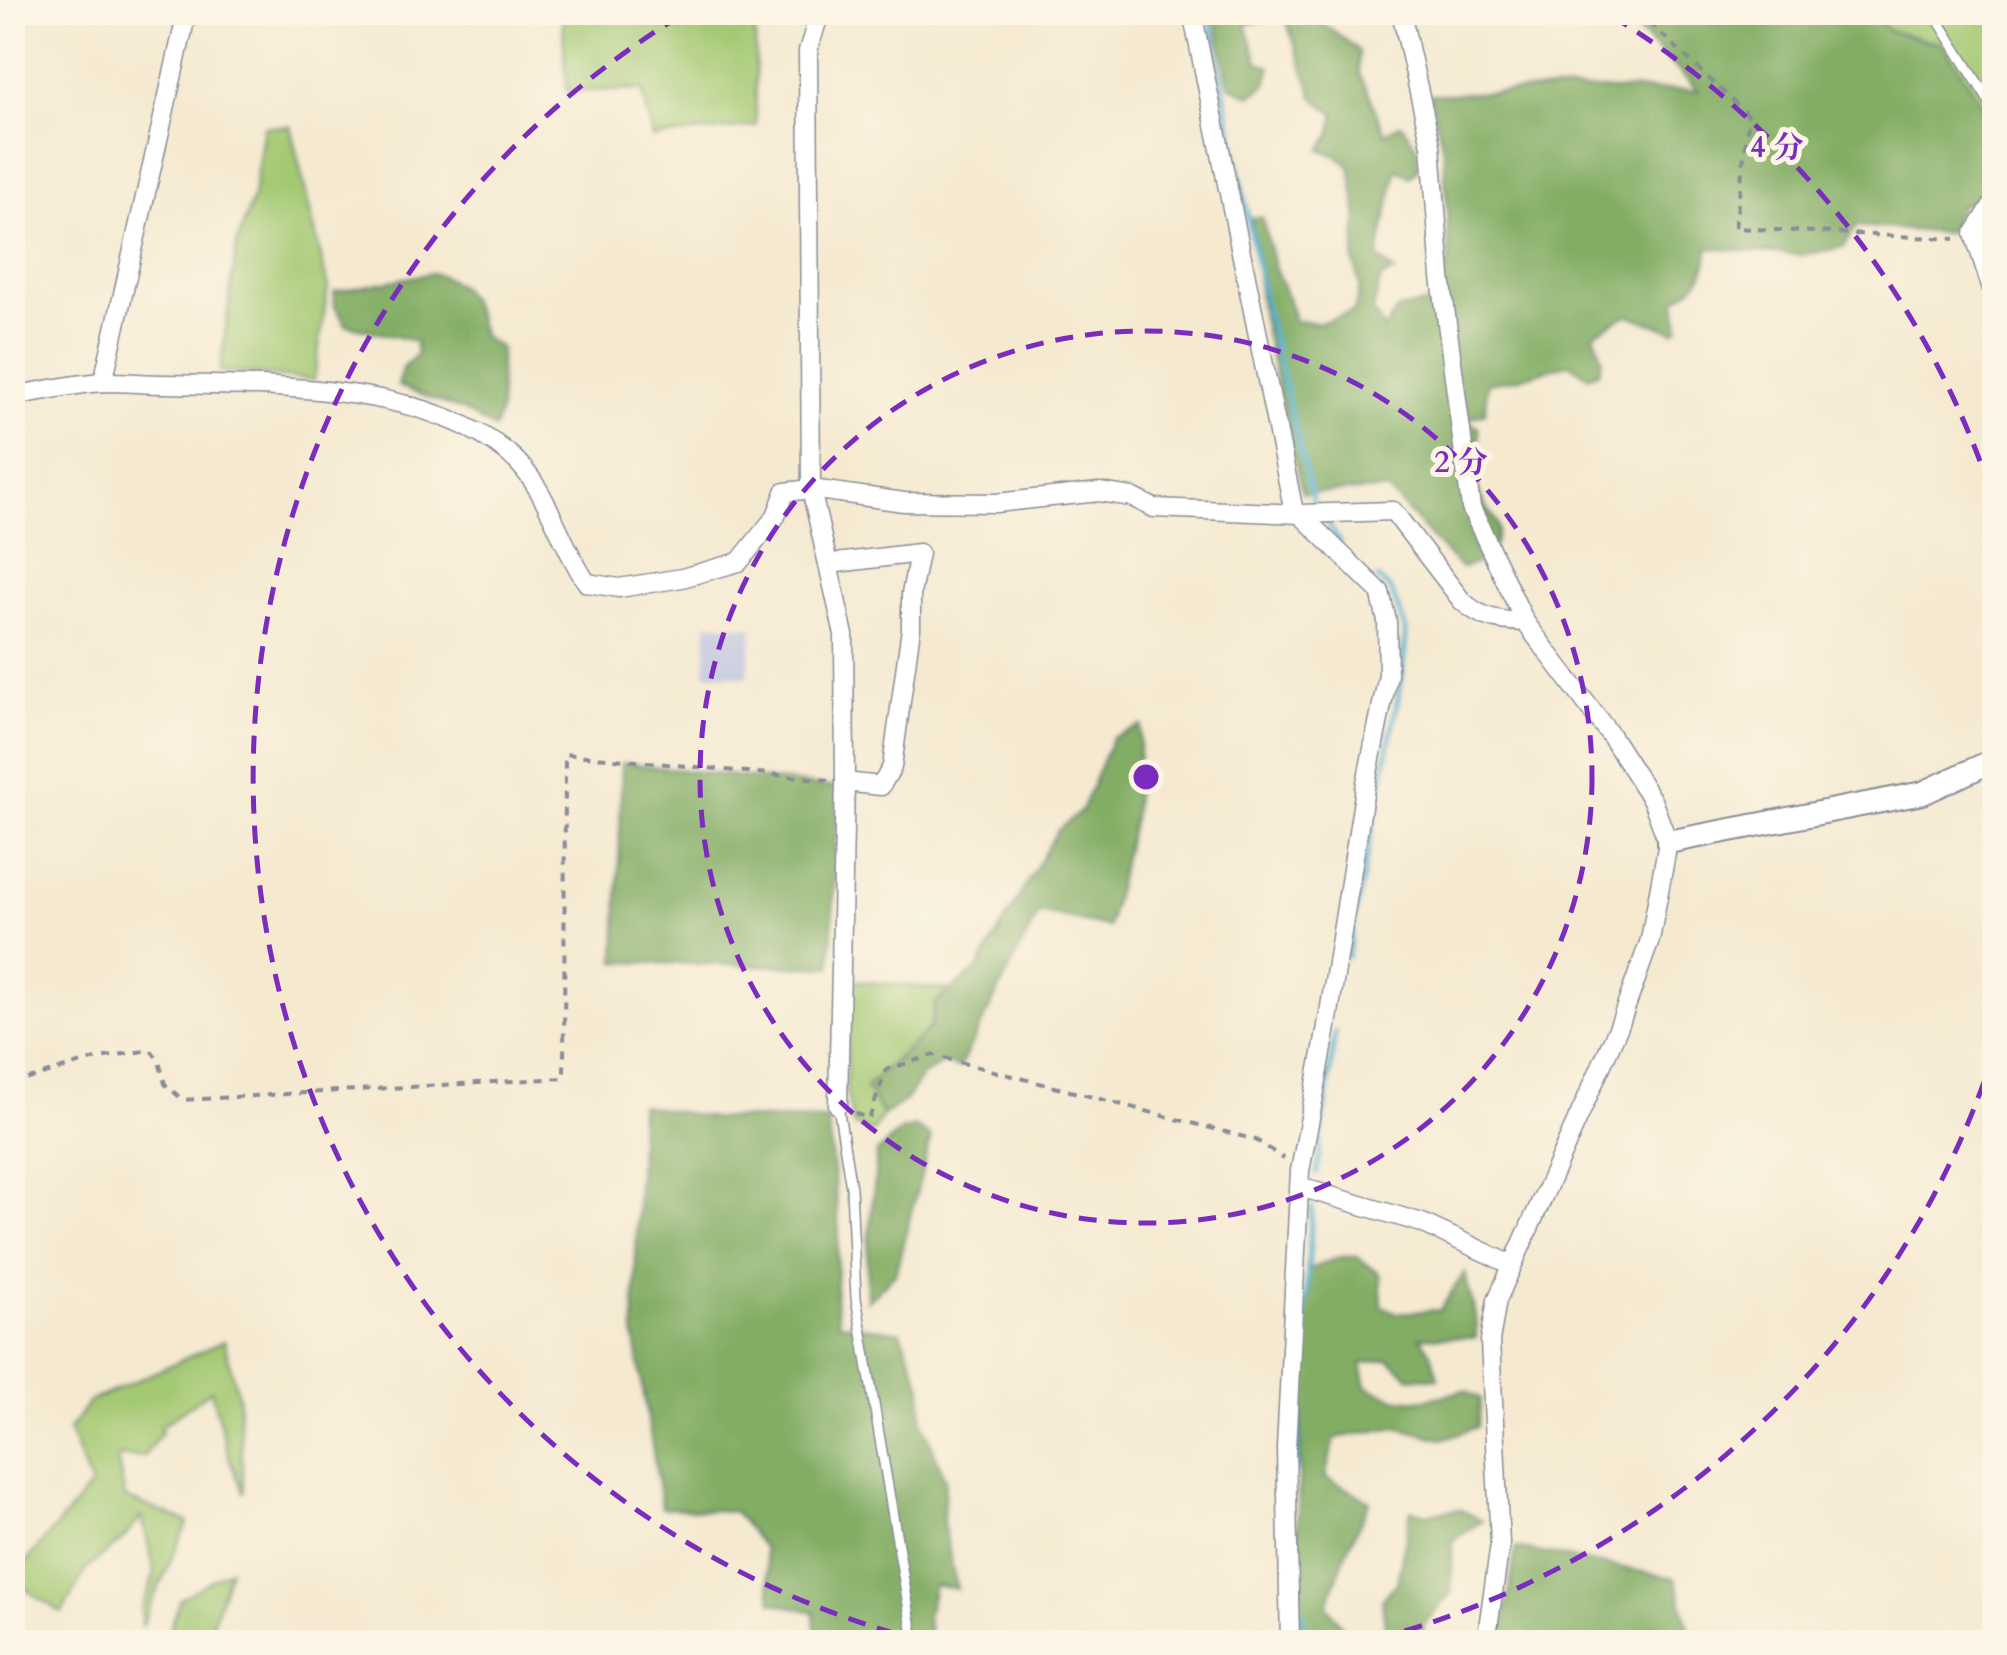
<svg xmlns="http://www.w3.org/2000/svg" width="2007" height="1655" viewBox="0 0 2007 1655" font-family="Cardo,'Noto Serif JP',serif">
  <rect width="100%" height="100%" fill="#fcf5e5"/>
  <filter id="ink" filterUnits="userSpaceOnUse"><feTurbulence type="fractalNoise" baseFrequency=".01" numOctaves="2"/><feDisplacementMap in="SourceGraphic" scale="20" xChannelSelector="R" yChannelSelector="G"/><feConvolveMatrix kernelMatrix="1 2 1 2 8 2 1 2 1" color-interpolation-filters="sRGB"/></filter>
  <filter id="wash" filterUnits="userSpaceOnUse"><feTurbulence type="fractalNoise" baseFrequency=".0048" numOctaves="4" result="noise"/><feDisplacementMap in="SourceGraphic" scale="40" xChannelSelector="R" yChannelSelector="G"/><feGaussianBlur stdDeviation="2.25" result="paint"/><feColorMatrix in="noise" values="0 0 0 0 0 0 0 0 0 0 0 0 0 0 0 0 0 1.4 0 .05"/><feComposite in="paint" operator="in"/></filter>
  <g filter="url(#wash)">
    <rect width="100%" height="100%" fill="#f5e9d0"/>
    <path fill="#bbc3de" d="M707 623 753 627 748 677 705 673Z"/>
    <g fill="#a4c973" stroke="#607c68" stroke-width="2.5">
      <path d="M562 13H755L756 126 653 138 642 90 567 91Z"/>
      <path d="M1860 13H1994V123L1943 44 1864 24Z"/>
      <path d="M290 126 328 287 314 380 220 371 237 243 253 197 264 127Z"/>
      <path d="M848 980 952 990 935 1003 931 1027 866 1087 883 1115 873 1132 853 1125 846 1091Z"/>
      <path d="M224 1341 238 1395 244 1493 230 1460 211 1390 160 1427 162 1432 144 1456 117 1457 125 1498 188 1522 141 1627V1611L155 1573 142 1517 122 1540 87 1568 62 1613 13 1581V1577L91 1486 69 1430 89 1402Z"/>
      <path d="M230 1569 206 1642H172L169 1632 180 1599Z"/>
    </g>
    <g fill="#83ad65" stroke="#4f6e62" stroke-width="2.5">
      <path d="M1214 13H1309C1325 28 1344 36 1359 52 1356 83 1364 77 1372 101 1376 114 1379 121 1386 133L1401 124 1417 147 1418 169 1410 177 1397 168 1378 257 1394 272 1381 278 1373 310 1384 330 1398 309 1437 302 1449 257 1444 153 1430 95 1546 90H1698L1621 13H1875L1888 31 1943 44 1994 123V181L1978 199 1961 205 1947 233 1857 226 1843 247 1801 255 1708 248C1708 272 1697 287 1676 299L1679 327 1675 331 1628 315 1594 333 1602 358 1599 371 1588 376 1569 363 1519 378 1487 383 1485 413 1465 420 1478 427 1479 432C1480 452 1472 477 1480 495 1495 531 1507 511 1489 559L1462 568C1433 545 1415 515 1387 490L1302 493 1262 317 1251 218 1261 217C1268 236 1270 256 1277 274 1285 290 1290 303 1294 321L1320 323 1354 312 1360 287 1354 260 1358 219 1350 166 1336 155 1320 150 1331 135 1335 114 1314 98 1285 17 1246 24 1258 62 1271 67 1266 84 1251 96 1229 85Z"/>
      <path d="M432 273C470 284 472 302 483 337L500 348V411L494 429 464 411 398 386 402 369 417 354 415 341 346 325 335 306 334 292Z"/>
      <path d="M1141 726 1133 818 1108 927 1039 912 959 1068 943 1063 922 1076 905 1101 883 1115 866 1087 931 1027 935 1003 977 970 1057 831 1081 811 1112 738Z"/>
      <path d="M622 763 838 788 831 967 616 962Z"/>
      <path d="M640 1105 712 1118 828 1120 839 1230 835 1300 839 1323 901 1332 922 1387V1421L945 1479 943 1523 957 1589 934 1585 927 1616 930 1642H816L814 1612 772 1602 764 1548 734 1511 662 1508 634 1333Z"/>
      <path d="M914 1127 931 1137 895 1274 867 1301C865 1250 874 1203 877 1152L901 1131Z"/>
      <path d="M1340 1257H1357L1380 1275 1382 1306 1397 1313 1440 1310 1465 1272C1469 1300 1477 1308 1476 1338L1420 1337 1431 1353 1438 1378 1410 1377 1388 1359 1361 1364 1366 1386C1408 1408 1421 1401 1465 1390L1481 1399 1477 1427 1442 1439 1396 1427 1335 1438 1325 1477 1370 1501 1346 1552 1327 1606 1353 1641 1386 1634 1382 1599 1397 1583 1411 1510 1427 1514 1459 1509 1482 1520 1453 1541 1451 1593 1424 1624 1422 1642H1299L1297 1536 1307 1270Z"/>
      <path d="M1516 1548 1675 1578 1693 1642H1501Z"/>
    </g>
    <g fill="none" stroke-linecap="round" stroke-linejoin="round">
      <g stroke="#54b2d3" stroke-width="5">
        <path d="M1209 12 1264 302 1314 505"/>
        <path d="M1326 521 1340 543"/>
        <path d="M1347 957 1402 678 1406 631 1392 592 1378 578"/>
        <path d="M1317 1173 1335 1032"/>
        <path d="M1295 1471 1312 1207"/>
        <path d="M1297 1592 1308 1642"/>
      </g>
    </g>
  </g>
  <g filter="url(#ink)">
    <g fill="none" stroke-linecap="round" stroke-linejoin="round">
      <defs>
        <g id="service">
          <path d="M1933 12 1994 109"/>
          <path d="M838 1106 851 1188 856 1298 912 1628 911 1642"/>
        </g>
        <g id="minor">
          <path d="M820 12 808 51 811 489 844 635 845 782 838 1105"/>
          <path d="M1192 12 1294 512"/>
          <path d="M1401 12 1431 145 1441 277 1471 508 1525 622 1611 736 1652 800 1668 842 1650 940 1619 1026 1497 1300 1490 1341 1500 1544 1486 1642"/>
          <path d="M1994 203 1974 234 1994 295"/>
          <path d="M103 382 187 12"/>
          <path d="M12 407 23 394C50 390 78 383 105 382 126 382 146 384 166 384 271 386 425 383 509 454 548 487 558 541 587 583L619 588 682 578 739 562 776 516 785 492 811 489 904 502 996 503 1099 492 1132 497 1154 508 1300 514 1380 592 1387 621 1388 675 1365 788 1326 1032 1300 1171 1286 1448 1290 1642"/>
          <path d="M1300 514 1393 511 1462 601C1482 619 1499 621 1525 622"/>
          <path d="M828 564 919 553 911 594V628L892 767 881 786 845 782"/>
          <path d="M1300 1187 1422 1223 1510 1264"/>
        </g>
        <path id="tertiary" d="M1668 842 1923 793 1994 760"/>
      </defs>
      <use href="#service" stroke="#888c97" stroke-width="12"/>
      <use href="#minor" stroke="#888c97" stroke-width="21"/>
      <use href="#tertiary" stroke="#888c97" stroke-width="26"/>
      <g stroke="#888c97" stroke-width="4" stroke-dasharray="8 8" stroke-linecap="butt">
        <path d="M1638 12 1749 116 1735 228 1955 239"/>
        <path d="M12 1084 99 1058 151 1050 159 1061 165 1084 183 1100 564 1078 565 754 828 780"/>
        <path d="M855 1113 869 1119 886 1070 933 1055 1256 1140 1284 1159"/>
        <path d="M12 1246 18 1288 12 1290"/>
      </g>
      <use href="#service" stroke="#fff" stroke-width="9"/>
      <use href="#minor" stroke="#fff" stroke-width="18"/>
      <use href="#tertiary" stroke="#fff" stroke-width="22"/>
    </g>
  </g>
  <g fill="none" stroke="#7b2cbf" stroke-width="5" stroke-dasharray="18 12">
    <circle cx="1146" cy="777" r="446"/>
    <path d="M1994 1053A892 892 0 0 1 1369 1641M923 1641A892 892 0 0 1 680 16M1612 16A892 892 0 0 1 1994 501"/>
  </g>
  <circle cx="1146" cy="777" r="15" fill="#7b2cbf" stroke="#fcf5e5" stroke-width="5"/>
  <g font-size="30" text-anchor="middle" font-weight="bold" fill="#7b2cbf" stroke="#fcf5e5" stroke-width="10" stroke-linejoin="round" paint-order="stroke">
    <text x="1777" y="157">4 分</text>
    <text x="1461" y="472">2 分</text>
  </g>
  <rect width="2007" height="1655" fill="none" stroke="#fcf5e5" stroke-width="50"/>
</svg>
